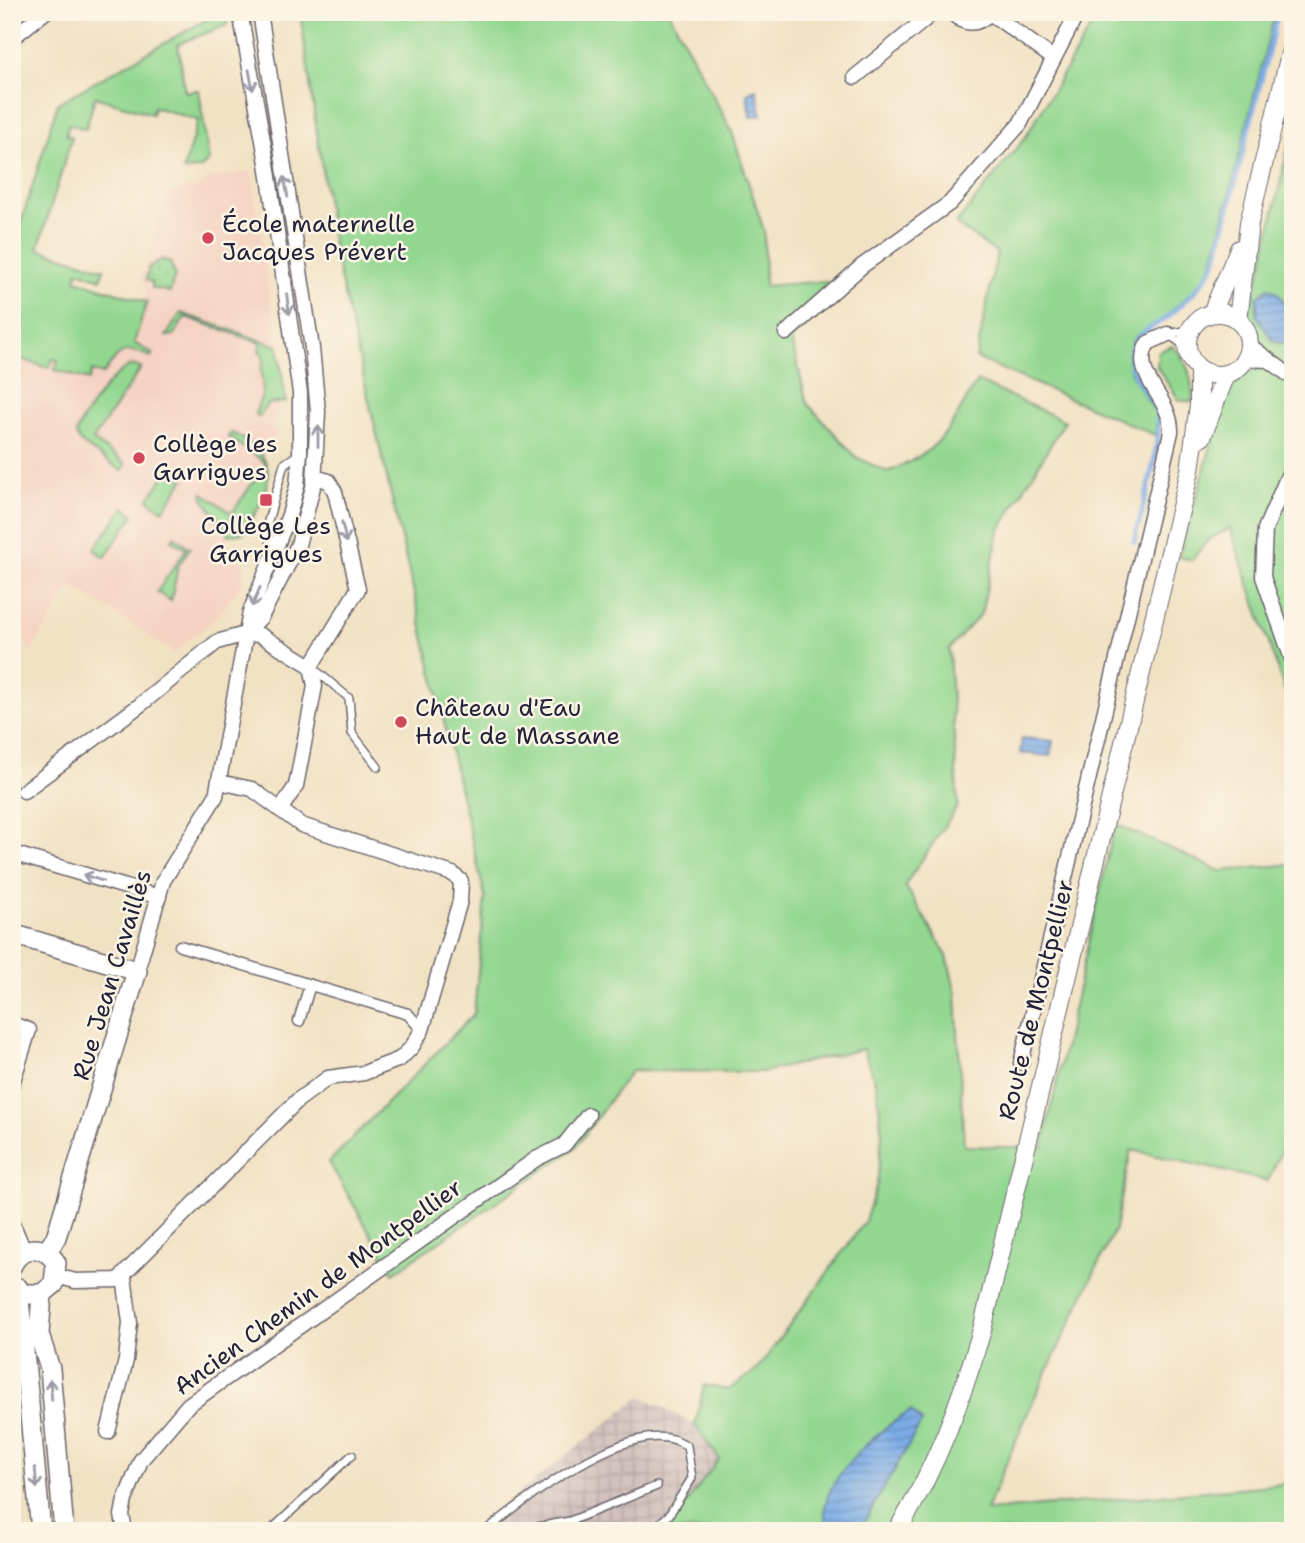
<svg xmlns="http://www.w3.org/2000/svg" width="1305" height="1543" viewBox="0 0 1305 1543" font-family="'Shantell Sans',sans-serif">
  <defs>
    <pattern id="industrial-grid" width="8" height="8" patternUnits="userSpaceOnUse" patternTransform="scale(1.75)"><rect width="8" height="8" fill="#d1c0bd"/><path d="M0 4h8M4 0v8" fill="none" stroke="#b3a5a3"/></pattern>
    <pattern id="park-dots" width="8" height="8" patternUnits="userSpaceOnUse" patternTransform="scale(1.75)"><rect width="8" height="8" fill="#92d790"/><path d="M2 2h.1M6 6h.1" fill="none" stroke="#7eb87d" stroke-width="1.8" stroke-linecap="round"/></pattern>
    <pattern id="water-rules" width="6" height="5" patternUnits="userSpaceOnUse" patternTransform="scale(1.75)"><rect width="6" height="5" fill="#7cace7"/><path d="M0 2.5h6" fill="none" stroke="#658cbc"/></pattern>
  </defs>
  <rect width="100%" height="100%" fill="#fcf5e5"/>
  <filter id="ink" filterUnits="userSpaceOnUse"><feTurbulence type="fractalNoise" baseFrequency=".0143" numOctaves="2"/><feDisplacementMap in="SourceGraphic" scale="14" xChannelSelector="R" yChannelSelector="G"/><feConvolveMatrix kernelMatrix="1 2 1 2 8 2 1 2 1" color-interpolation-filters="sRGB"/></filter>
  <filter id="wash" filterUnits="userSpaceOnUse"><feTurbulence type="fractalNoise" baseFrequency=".00686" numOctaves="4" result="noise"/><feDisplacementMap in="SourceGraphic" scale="28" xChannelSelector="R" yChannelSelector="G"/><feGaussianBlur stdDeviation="1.57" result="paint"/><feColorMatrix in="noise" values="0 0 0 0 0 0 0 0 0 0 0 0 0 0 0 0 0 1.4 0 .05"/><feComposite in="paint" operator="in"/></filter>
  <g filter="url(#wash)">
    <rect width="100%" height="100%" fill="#f2e2c4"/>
    <path fill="#f5d3c2" d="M251 171 286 402 277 404 278 410 270 425 278 432 264 455 269 471 259 506 243 533 229 535 225 549 235 554 244 564 243 582 219 615 174 653 81 591 69 589 30 653 12 603V260L144 301 147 290 141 278 166 198 170 192 204 185 208 178Z"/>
    <path fill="url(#industrial-grid)" d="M641 1396 695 1425 719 1459 666 1531H480L477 1526Z"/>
    <g fill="#92d790" stroke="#5a7c66" stroke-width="2">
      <path d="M220 12H225L227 25 178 44 185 92 199 90 209 161 201 168 183 171 198 120 154 107 152 114 95 97 86 129 69 124 66 135 72 137 38 249 104 269 101 279 78 271 76 280 147 302 134 343 153 354 151 357C123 345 121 351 103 374L92 371 89 380 55 370 58 360 53 359 49 368 15 357 17 348 12 346V272L16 261 12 260V252L58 103Z"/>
      <path d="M300 12H669L732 132 764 231 765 286 826 281 833 302 791 339 807 403 856 457 887 472C945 449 947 431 977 381L1065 421 999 531 981 614 949 649 958 806 905 885 947 956 956 994 964 1146 1042 1148 1115 824 1220 871 1293 864V1124L1268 1181 1131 1150 1115 1229 1031 1405 986 1511 1293 1483V1531H666L719 1459 695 1425 704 1385 728 1390 757 1370 865 1221 877 1184 882 1136 877 1087 863 1049 763 1072 631 1071 575 1148 393 1273 329 1162 474 1014 485 897 333 247Z"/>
      <path d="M1100 12H1275L1213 261 1203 282 1163 319 1135 337 1131 344 1128 358 1131 373 1156 413 1157 436 976 358 997 253 956 224 1025 138Z"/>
      <path d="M1293 126V715L1230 528 1208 540 1192 560 1179 557 1225 398 1239 379 1255 369 1259 341 1247 316 1261 269Z"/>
      <path d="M181 313 278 346 286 402 268 404 259 417 255 414 263 392 261 369 264 358 259 350 261 343 185 317 174 335 166 336Z"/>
      <path d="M1172 346C1189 360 1192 380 1193 402L1179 400 1157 367 1158 352Z"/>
      <path d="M132 365 141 368 93 440 126 464 122 471 80 442 76 434C82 416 114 370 132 365Z"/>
      <path d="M231 433C237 434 243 439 249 443 285 467 262 505 243 533L229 535 202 496 203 493 232 513 266 463 228 437Z"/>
      <path d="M169 469 184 479 163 510 148 500Z"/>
      <path d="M124 507 134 515 105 557 94 550Z"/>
      <path d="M174 536 190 548 178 566 171 601 157 592 186 549 172 540Z"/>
    </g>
    <path fill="url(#park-dots)" stroke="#5a7c66" stroke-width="2" d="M162 259 170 262 175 275 170 292 152 288V282L146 280 149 267Z"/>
    <g fill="url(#water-rules)" stroke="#4f6791" stroke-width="2">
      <path d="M756 89 762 115 750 117 747 93Z"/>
      <path d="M1269 288C1291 299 1293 323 1285 344L1273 341 1257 316V297Z"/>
      <path d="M1022 738 1053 741 1051 756 1020 753Z"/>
      <path d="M911 1411 922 1422 859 1531H828C827 1524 824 1515 825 1509 828 1474 882 1427 911 1411Z"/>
    </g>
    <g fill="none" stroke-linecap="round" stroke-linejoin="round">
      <path stroke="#7cace7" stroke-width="5" d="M1134 542C1141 511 1165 440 1156 412 1150 390 1124 375 1131 349 1137 331 1157 326 1170 315 1188 299 1203 284 1215 263L1278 12"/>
    </g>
  </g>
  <g filter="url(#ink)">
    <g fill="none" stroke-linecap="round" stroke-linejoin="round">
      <defs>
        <g id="service">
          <path d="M1168 334 1187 347"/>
          <path d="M1168 334 1190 330"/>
          <path d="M275 549 265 532 284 464 300 453"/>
          <path d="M313 668 349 698 352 733 378 767"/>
          <path d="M270 1531 352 1455"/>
          <path d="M485 1531C526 1500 637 1409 687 1446L692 1478 669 1515 651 1531"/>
          <path d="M515 1531 570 1521 657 1486"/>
        </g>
        <g id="pedestrian">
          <path d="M180 946 408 1014 422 1030"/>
          <path d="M299 1021 310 985"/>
        </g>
        <g id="minor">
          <path d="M952 12C963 26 979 26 990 12"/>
          <path d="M990 13 1053 58"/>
          <path d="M12 38 45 12"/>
          <path d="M855 77 934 12"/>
          <path d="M786 333 862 266 950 203 1020 124 1078 12"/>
          <path d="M1249 345 1293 378"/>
          <path d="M1244 359 1269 360"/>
          <path d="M1293 464 1265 529 1263 577 1293 662"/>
          <path d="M245 634 260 635 311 666"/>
          <path d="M24 791 140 705 217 642 245 634 261 617 298 545 314 483 318 412 312 348 260 12"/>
          <path d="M280 810 296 786 315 686 311 666 358 589 335 492 329 481 314 477"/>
          <path d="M12 853 159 897"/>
          <path d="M137 971 163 881 216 796 250 612 289 515 297 486 300 453V393L267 163 240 12"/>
          <path d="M12 1024 29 1030 12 1084"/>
          <path d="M1021 1063 1171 432C1172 396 1129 376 1148 343L1168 334"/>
          <path d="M57 1276 75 1281 118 1280 298 1100 328 1078 364 1073 400 1059 412 1047 422 1030 460 901 461 881 453 874 301 825 252 789 219 782"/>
          <path d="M108 1432 126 1360 130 1323 124 1276"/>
          <path d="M125 1531 122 1515 125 1500 141 1460 188 1405 536 1159 564 1145 588 1115"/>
        </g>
        <g id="tertiary">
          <path d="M1212 313 1239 249"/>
          <circle cx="1218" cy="344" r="31"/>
          <path d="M1238 321 1249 223 1293 42"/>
          <path d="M1202 437 1226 374"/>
          <path d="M897 1531C936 1468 961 1401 982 1330L1190 470 1199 405V369"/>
        </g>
        <g id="secondary">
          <path d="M12 934 137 971 56 1237 47 1252"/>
          <path d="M12 1229 22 1252"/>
          <path d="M12 1265C22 1245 44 1243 56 1263L54 1284 42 1294H29"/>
          <path d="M18 1288 41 1531"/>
          <path d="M42 1294 39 1334 50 1369 64 1531"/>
        </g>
      </defs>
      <use href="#service" stroke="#6b656b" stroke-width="10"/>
      <use href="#pedestrian" stroke="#6b656b" stroke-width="13"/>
      <use href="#minor" stroke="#6b656b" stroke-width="17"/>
      <use href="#tertiary" stroke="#6b656b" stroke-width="20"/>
      <use href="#secondary" stroke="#6b656b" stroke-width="22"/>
      <use href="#service" stroke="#fff" stroke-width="7"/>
      <use href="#pedestrian" stroke="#fff" stroke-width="10"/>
      <use href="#minor" stroke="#fff" stroke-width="14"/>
      <use href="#tertiary" stroke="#fff" stroke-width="18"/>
      <use href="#secondary" stroke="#fff" stroke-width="19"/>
    </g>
    <defs><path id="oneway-shaft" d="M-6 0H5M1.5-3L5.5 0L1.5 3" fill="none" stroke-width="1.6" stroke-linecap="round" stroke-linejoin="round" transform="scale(1.75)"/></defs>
    <g stroke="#9c9ca7">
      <use href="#oneway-shaft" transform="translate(251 80) rotate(79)"/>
      <use href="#oneway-shaft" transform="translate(286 187) rotate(-100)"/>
      <use href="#oneway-shaft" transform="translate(288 304) rotate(82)"/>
      <use href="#oneway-shaft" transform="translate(318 436) rotate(-90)"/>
      <use href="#oneway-shaft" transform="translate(344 532) rotate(77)"/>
      <use href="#oneway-shaft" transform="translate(256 597) rotate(113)"/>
      <use href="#oneway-shaft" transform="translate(93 878) rotate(-163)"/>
      <use href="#oneway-shaft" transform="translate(51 1390) rotate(-95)"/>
      <use href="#oneway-shaft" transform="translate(36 1478) rotate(85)"/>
    </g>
  </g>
  <g fill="#d1495b" stroke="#fcf5e5" stroke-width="2.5">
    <circle cx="208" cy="238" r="7"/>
    <circle cx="139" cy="458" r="7"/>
    <rect x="259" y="493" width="14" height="14" rx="3.5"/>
    <circle cx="401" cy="722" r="7"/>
  </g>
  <g text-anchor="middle" stroke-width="5" stroke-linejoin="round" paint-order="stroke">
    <g font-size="24" fill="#22223b" stroke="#fcf5e5" text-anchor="start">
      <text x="222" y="232">École maternelle<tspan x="222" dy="28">Jacques Prévert</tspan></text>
      <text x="153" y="452">Collège les<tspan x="153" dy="28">Garrigues</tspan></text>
      <text x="266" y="534" text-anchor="middle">Collège Les<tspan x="266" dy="28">Garrigues</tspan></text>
      <text x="415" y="716">Château d'Eau<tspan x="415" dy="28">Haut de Massane</tspan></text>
    </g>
    <g font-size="24" fill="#22223b" stroke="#fcf5e5">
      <text transform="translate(112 975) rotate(-73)" y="8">Rue Jean Cavaillès</text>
      <text transform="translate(1036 1000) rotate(-76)" y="8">Route de Montpellier</text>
      <text transform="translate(318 1287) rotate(-36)" y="8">Ancien Chemin de Montpellier</text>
    </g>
  </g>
  <rect width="1305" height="1543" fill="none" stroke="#fcf5e5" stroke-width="42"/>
</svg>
